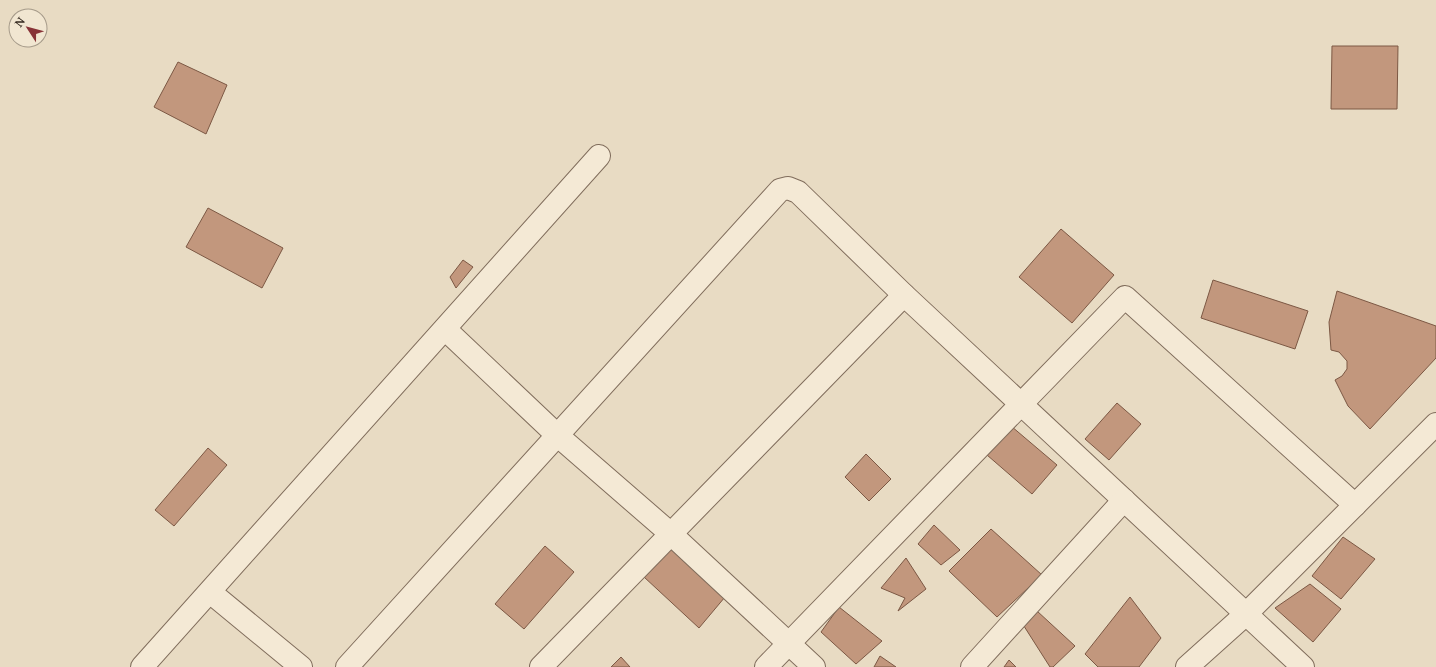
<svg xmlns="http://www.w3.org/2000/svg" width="1436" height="667" viewBox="0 0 1436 667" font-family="'Noto Serif',serif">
  <rect width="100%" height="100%" fill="#e8dbc3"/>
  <g fill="#c2977d" stroke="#7c5844">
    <path d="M1332 46H1398L1397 109H1331Z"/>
    <path d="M178 62 227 85 206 134 154 107Z"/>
    <path d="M208 208 283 248 262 288 186 247Z"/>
    <path d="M1061 229 1114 275 1072 323 1019 277Z"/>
    <path d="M463 260 473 267 456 288 450 277Z"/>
    <path d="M1213 280 1308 311 1295 349 1201 318Z"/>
    <path d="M1337 291 1436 326V358L1370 429 1348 406 1335 380 1342 376 1347 369V361L1339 352 1331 350 1329 322Z"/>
    <path d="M1117 403 1141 424 1109 460 1085 439Z"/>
    <path d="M1011 426 1057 465 1032 494 987 455Z"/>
    <path d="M208 448 227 465 174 526 155 510Z"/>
    <path d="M866 454 891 479 869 501 845 477Z"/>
    <path d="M934 525 960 550 941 565 918 544Z"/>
    <path d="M991 529 1042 575 997 617 949 571Z"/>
    <path d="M1343 537 1375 559 1341 599 1312 576Z"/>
    <path d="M545 546 574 572 524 629 495 604Z"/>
    <path d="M668 546 725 597 699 628 644 577Z"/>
    <path d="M906 558 926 589 898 611 905 598 881 588Z"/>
    <path d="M1310 584 1341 609 1313 642 1275 608Z"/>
    <path d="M1130 597 1161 638 1139 667H1098L1085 654Z"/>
    <path d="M839 607 882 641 856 664 821 632Z"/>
    <path d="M1037 611 1075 646 1053 667H1050L1022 623Z"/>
    <path d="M880 656 896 667H874Z"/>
    <path d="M621 657 630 667H611Z"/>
    <path d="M1009 660 1016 667H1004Z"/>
  </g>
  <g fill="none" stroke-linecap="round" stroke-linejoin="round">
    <defs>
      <g id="minor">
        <path d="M445 329 557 435 671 534 814 667"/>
        <path d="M210 592 301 667"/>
        <path d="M142 667 599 156"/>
        <path d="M347 667 780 190 788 188 798 192 904 295 1303 667"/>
        <path d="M541 667 904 295"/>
        <path d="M766 667 1125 297 1355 505"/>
        <path d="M972 667 1124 500"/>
        <path d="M1187 667 1246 614 1436 424"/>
      </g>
    </defs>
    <use href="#minor" stroke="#806d5c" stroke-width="24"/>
    <use href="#minor" stroke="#f4e9d5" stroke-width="22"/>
  </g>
  <g transform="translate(28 28) rotate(306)"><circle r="19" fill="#f1e6d1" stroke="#a59a89"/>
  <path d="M0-3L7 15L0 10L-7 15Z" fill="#883337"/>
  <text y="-6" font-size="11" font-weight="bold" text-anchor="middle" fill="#32271e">N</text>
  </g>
</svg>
